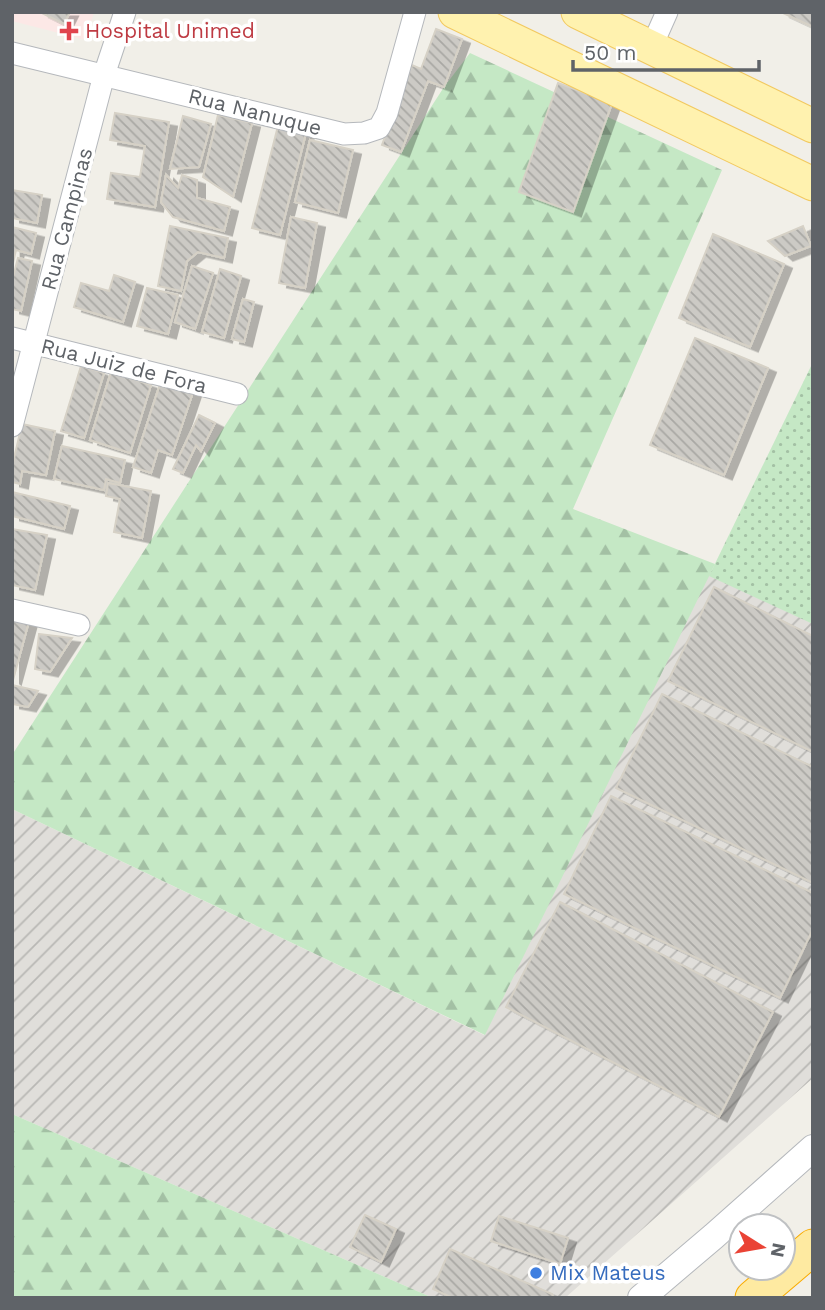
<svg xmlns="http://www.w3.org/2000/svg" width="825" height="1310" viewBox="0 0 825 1310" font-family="'Work Sans',sans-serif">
  <defs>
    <pattern id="industrial-furrows" width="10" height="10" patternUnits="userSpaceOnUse" patternTransform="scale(1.75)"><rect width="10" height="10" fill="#e0deda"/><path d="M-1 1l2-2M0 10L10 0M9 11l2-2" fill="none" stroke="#b9b8b5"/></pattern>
    <pattern id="grass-dots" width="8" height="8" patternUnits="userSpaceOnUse" patternTransform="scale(1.75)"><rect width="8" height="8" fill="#c5e8c5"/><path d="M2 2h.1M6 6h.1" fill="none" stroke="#a3c0a4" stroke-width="1.8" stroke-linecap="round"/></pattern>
    <pattern id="forest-firs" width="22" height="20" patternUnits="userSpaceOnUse" patternTransform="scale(1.75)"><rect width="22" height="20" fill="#c5e8c5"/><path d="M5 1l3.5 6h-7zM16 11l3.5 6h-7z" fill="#a3c0a4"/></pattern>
    <pattern id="building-back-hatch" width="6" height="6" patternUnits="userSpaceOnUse" patternTransform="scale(1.75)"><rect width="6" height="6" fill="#cccac5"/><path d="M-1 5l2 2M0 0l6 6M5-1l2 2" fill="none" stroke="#a9a8a4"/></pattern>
    <filter id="shadow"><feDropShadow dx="8" dy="4.5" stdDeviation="0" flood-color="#0004"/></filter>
  </defs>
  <rect width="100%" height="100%" fill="#f1efe8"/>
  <path fill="url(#industrial-furrows)" d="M710 571 813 622V1078L565 1298H433L12 1114V809L484 1035Z"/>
  <path fill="#fce8e6" d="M12 12H94L86 40 12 21Z"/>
  <path fill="url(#grass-dots)" d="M813 362V624L709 576Z"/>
  <g fill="url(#forest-firs)">
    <path d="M470 53 722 170 573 509 715 564 485 1035 12 809V755L444 87Z"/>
    <path d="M12 1114 433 1298H12Z"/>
  </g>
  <g fill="url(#building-back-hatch)" stroke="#d6d1c6" stroke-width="2" filter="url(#shadow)">
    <path d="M40 12H70L64 24Z"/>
    <path d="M781 12H813V27Z"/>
    <path d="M436 29 462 39 444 87 428 81 401 152 382 145 412 65 421 69Z"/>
    <path d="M558 83 612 103 573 212 519 192Z"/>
    <path d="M115 113 169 122 155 207 107 199 111 173 140 177 145 146 110 140Z"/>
    <path d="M218 115 252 123 233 197 203 177Z"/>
    <path d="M183 116 211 124 199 167 170 169Z"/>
    <path d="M278 126 306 133 280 235 252 228Z"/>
    <path d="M310 140 353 150 338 213 295 202Z"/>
    <path d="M166 175 178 188 182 175 197 180V198L230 207 224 231 173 217 161 202Z"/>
    <path d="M12 190 42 195 37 223 12 218Z"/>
    <path d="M291 217 317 223 305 288 279 283Z"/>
    <path d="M170 226 228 238 224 258 198 252 187 261 181 291 158 286Z"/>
    <path d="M803 226 811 246 785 256 768 241Z"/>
    <path d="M12 227 36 233 31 254 16 250 13 263Z"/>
    <path d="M713 234 784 264 750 347 679 318Z"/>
    <path d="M18 258 32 261 21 311 12 309V281Z"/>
    <path d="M192 266 213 273 195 329 175 322Z"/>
    <path d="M220 269 241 276 224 338 202 332Z"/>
    <path d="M114 275 135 282 123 322 74 307 81 283 109 291Z"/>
    <path d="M147 288 178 295 168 334 137 326Z"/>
    <path d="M243 299 254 302 244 342 232 339Z"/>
    <path d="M695 338 768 368 724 475 650 445Z"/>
    <path d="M81 366 104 373 84 438 61 431Z"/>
    <path d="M111 372 151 385 130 453 90 440Z"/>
    <path d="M161 381 193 392 172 455 158 450 151 473 133 467Z"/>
    <path d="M199 415 215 423 201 451 196 445 183 473 173 469Z"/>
    <path d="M22 424 55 431 46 475 22 471 20 484 12 482V467Z"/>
    <path d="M62 446 125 460 120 483 106 479 104 490 54 479Z"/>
    <path d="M108 483 151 491 142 538 114 532 120 499 106 496Z"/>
    <path d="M12 492 70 506 64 529 12 516Z"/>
    <path d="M12 529 47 535 35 590 12 585Z"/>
    <path d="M714 587 813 636V752L668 681Z"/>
    <path d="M12 617 29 621 13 680 12 679Z"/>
    <path d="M39 634 72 638 50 672 35 669Z"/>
    <path d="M12 685 38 691 28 707 12 704Z"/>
    <path d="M662 694 813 767V883L616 788Z"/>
    <path d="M611 796 813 893V929L780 998 564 894Z"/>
    <path d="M560 902 773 1012 719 1117 506 1007Z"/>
    <path d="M365 1215 396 1229 381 1262 350 1247Z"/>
    <path d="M499 1216 568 1238 560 1264 491 1241Z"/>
    <path d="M450 1249 552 1294 554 1298H453L433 1289Z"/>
  </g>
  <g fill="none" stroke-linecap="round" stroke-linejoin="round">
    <defs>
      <g id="minor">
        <path d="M651 48 667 12"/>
        <path d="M12 53 344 134 364 133 379 128 387 113 415 12"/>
        <path d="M12 338 237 394"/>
        <path d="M12 426 104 75 125 12"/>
        <path d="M12 610 79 625"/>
      </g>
      <path id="tertiary" d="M641 1298 714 1236 813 1148"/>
      <g id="primary">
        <path d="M455 12 813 184"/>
        <path d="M578 12 813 126"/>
      </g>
      <path id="trunk" d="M753 1298 813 1247"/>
    </defs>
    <use href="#minor" stroke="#b5b8bc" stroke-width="23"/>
    <use href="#tertiary" stroke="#b5b8bc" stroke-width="28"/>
    <use href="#primary" stroke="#f2c960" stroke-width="35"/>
    <use href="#trunk" stroke="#f9ab00" stroke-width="37"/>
    <use href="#minor" stroke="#fff" stroke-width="21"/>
    <use href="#tertiary" stroke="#fff" stroke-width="26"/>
    <use href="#primary" stroke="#fff2af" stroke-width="33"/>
    <use href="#trunk" stroke="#feeaa1" stroke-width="35"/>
  </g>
  <path fill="#e0444e" stroke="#fff" stroke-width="2.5" d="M65.5 20.5h7v7h7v7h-7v7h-7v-7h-7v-7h7z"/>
  <circle fill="#3f7fe0" stroke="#fff" stroke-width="2.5" cx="536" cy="1273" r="7"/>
  <g text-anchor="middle" stroke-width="7" stroke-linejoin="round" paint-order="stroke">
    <g font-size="21" fill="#be3a42" stroke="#fff" text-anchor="start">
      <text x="85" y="38">Hospital Unimed</text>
    </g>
    <g font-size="21" fill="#5f6368" stroke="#fff">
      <text transform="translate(255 112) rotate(14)" y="7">Rua Nanuque</text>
      <text transform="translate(67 219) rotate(-75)" y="7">Rua Campinas</text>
      <text transform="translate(124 366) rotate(14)" y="7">Rua Juiz de Fora</text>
    </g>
    <g font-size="21" fill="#366cbe" stroke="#fff" text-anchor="start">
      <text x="550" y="1280">Mix Mateus</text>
    </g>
  </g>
  <rect width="825" height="1310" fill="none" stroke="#5f6368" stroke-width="28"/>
  <g transform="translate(762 1247) rotate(101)"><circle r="33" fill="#ffffff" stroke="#bfc1c3" stroke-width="2"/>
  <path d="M0-5L12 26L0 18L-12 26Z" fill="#ea4335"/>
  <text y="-10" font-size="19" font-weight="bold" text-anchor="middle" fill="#5f6368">N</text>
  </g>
  <path d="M573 60v10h186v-10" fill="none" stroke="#5f6368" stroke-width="3.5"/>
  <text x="584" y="60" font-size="21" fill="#5f6368" stroke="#ffffff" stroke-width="5" paint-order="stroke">50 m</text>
</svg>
